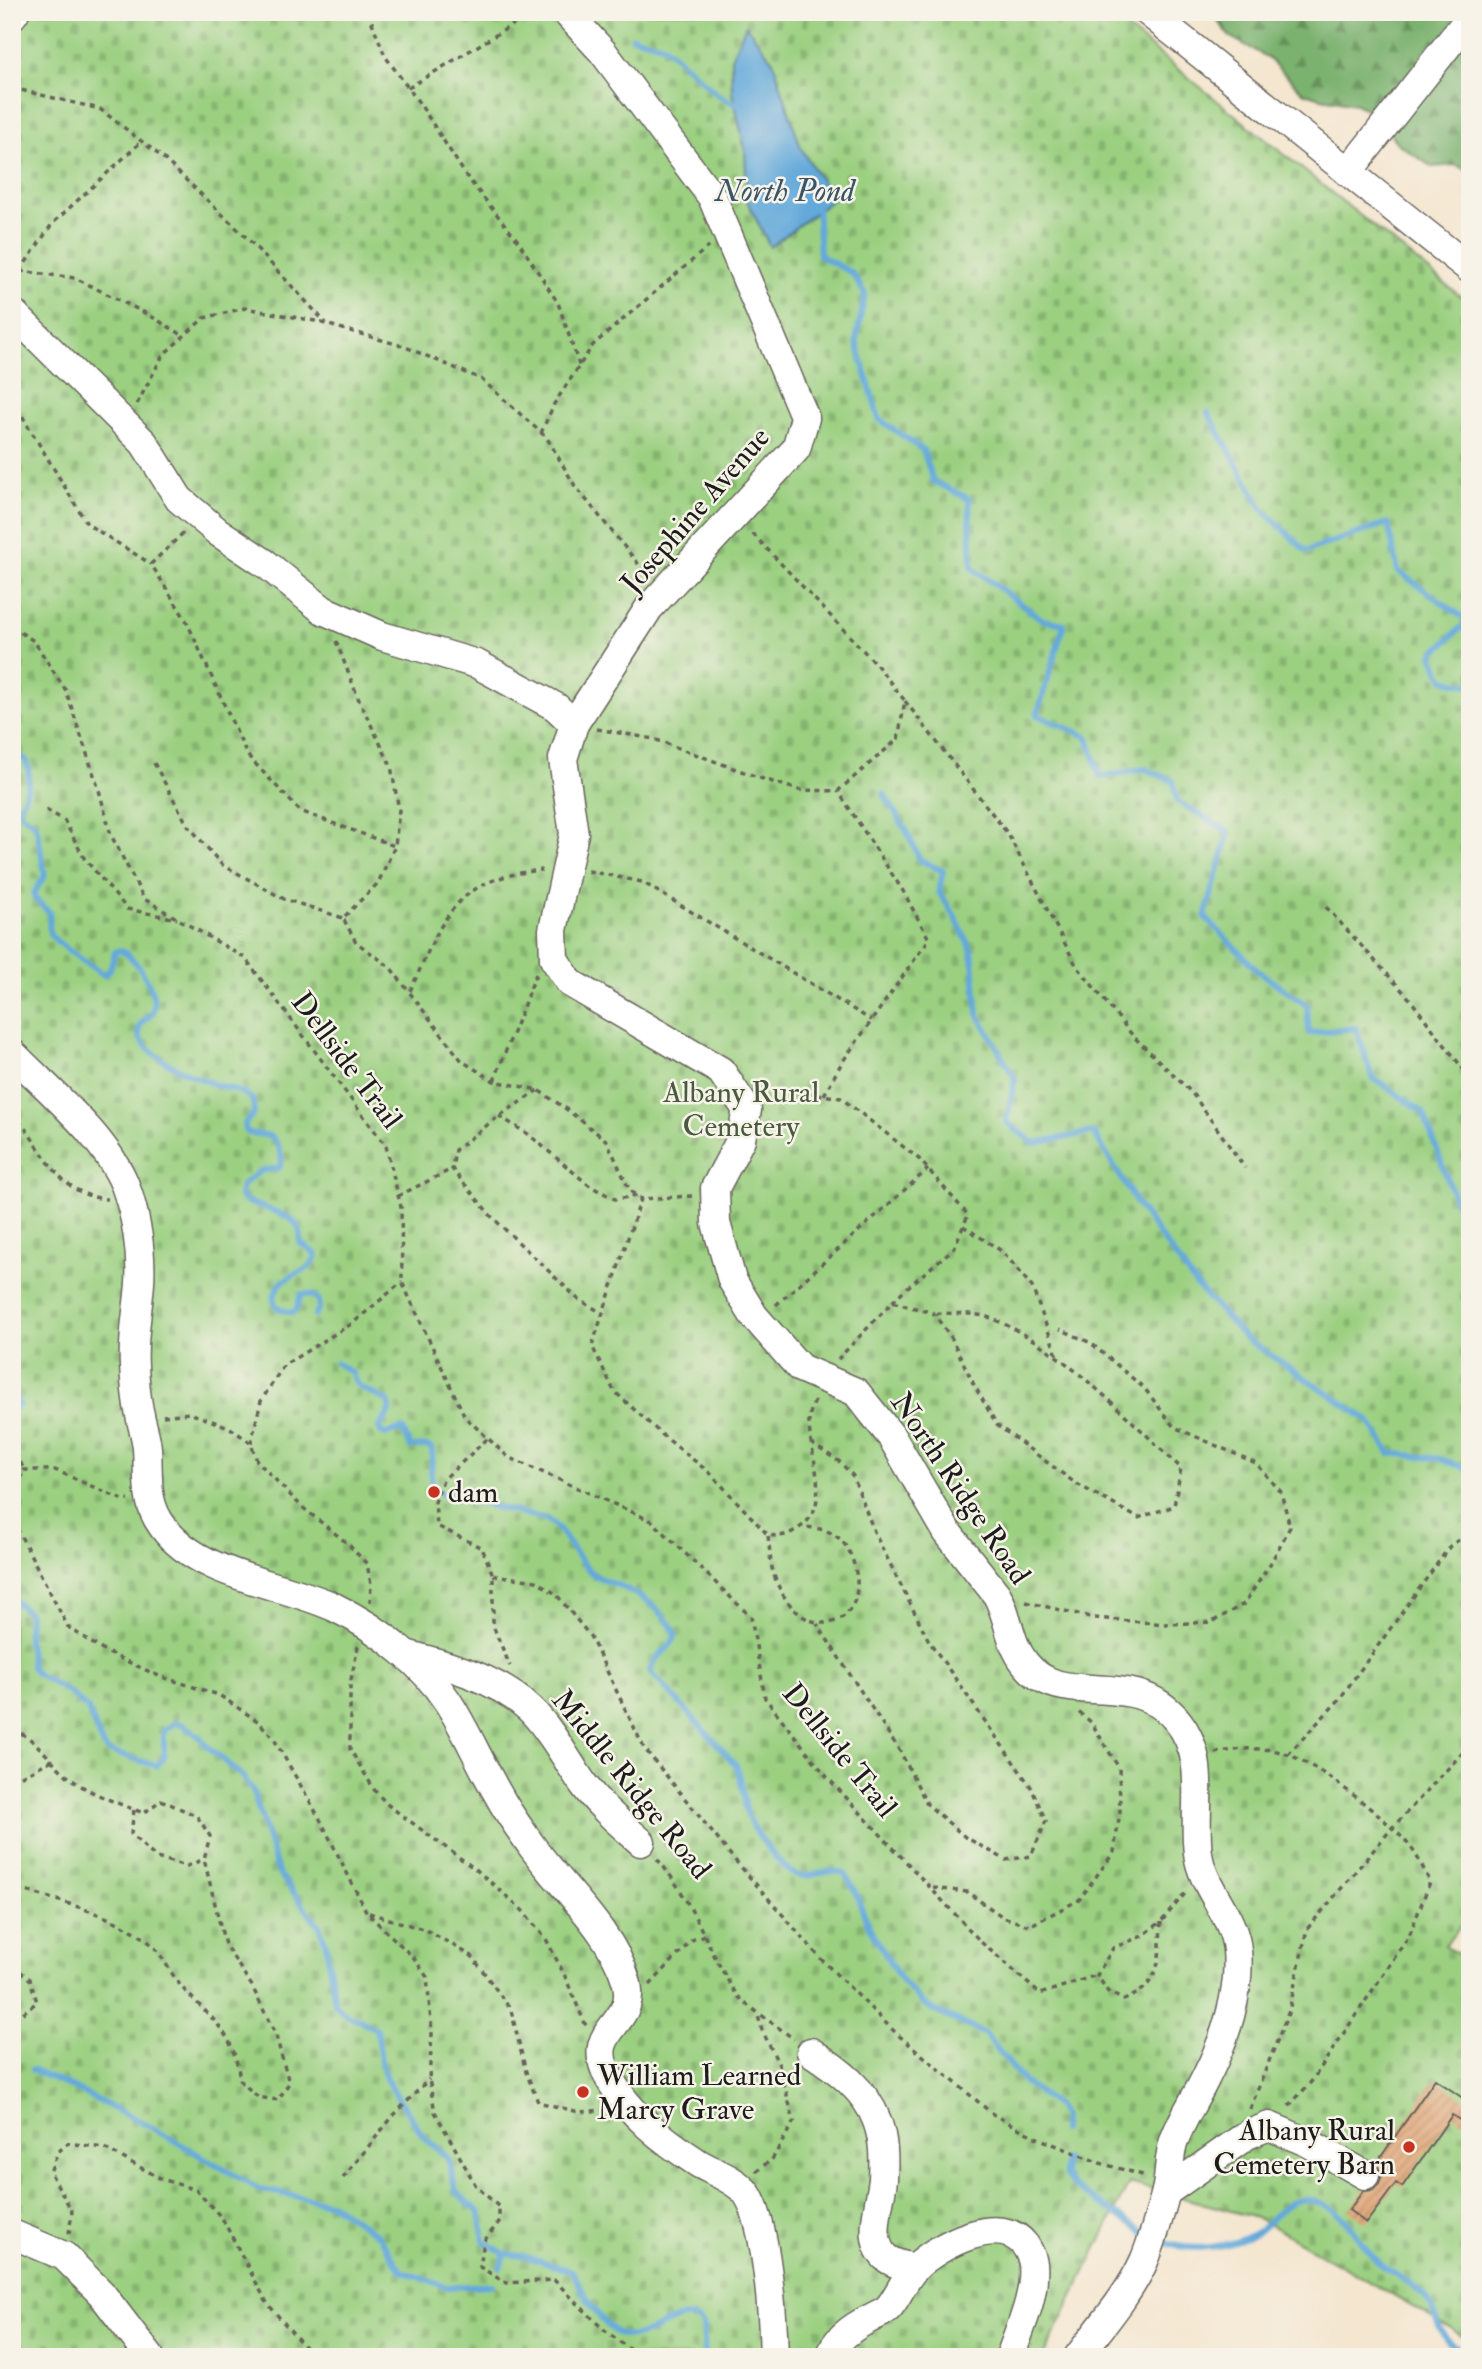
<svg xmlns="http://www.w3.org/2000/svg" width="1482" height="2369" viewBox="0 0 1482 2369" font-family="'IM FELL Double Pica',serif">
  <defs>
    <pattern id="forest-firs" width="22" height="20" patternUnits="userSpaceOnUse" patternTransform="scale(1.75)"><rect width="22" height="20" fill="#7cb26f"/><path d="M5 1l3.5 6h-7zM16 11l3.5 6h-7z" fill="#65905a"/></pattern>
    <pattern id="cemetery-stones" width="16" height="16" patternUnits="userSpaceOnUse" patternTransform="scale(1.75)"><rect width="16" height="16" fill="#9bd081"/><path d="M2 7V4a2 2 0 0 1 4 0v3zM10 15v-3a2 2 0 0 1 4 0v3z" fill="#85b26f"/></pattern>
    <pattern id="building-hatch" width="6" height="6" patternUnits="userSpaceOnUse" patternTransform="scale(1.75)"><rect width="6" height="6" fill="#de9c6a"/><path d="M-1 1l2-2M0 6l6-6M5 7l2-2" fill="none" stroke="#b37e56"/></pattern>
  </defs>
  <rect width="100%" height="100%" fill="#f7f3e8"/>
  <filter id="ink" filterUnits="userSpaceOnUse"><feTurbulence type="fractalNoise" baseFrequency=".0143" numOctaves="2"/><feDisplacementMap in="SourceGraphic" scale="14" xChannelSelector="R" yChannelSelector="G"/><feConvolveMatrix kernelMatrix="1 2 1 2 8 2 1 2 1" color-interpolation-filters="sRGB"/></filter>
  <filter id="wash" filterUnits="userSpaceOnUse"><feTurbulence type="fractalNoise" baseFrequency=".00686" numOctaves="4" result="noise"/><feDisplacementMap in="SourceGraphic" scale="28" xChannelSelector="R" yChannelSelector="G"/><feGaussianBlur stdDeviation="1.57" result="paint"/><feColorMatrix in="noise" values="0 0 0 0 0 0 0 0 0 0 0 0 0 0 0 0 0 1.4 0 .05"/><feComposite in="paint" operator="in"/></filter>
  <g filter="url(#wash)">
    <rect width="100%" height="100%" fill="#f4e6cf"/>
    <path fill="url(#forest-firs)" stroke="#4c6746" stroke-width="2" d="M1212 12H1470V171L1455 165 1432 167 1397 143 1372 112 1356 104 1321 98 1303 92 1268 58 1229 36Z"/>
    <path fill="url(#cemetery-stones)" stroke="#5c764e" stroke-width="2" d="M12 12H1107L1470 304V1915L1445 1945 1470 1963V2340L1260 2219 1129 2183 1043 2357H12Z"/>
    <path fill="#64a9da" stroke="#40627b" stroke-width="2" d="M746 25 773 61 801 148 822 182 836 197 770 247 747 201 745 150 732 92 731 58Z"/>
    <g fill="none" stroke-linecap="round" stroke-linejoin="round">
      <g stroke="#64a9da" stroke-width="6">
        <path d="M632 37 663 45 717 94 742 108"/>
        <path d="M817 204 820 256 852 273 865 294 856 341 879 419 923 450 933 481 969 499 972 568 1043 620 1064 624 1037 715 1088 737 1100 777 1145 769 1173 781 1177 801 1229 832 1205 917 1259 972 1307 1005 1309 1033 1356 1028 1372 1077 1423 1112 1463 1221 1470 1231"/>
        <path d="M1208 413 1263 510 1306 551 1388 523 1398 571 1468 621 1432 655 1444 680 1470 685"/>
        <path d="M12 752 26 760C32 778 28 791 19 807L21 814 34 822 37 829 45 875 34 893V898L49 912C51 919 48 928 50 934 52 939 98 972 105 975L110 969 115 952 120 950C137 958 159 993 153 1012 148 1018 141 1021 139 1028 133 1052 196 1078 214 1084 227 1089 244 1089 253 1101L254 1113 245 1123V1130L249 1133 271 1136C279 1145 285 1156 279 1168L260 1171 242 1185 240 1196C251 1211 307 1208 300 1243L316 1254C313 1279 275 1268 274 1302L279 1309 292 1313 296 1310 301 1294 312 1295 319 1300V1308L315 1315"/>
        <path d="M884 794 907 832 920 860 943 871 939 892 953 913 972 951 978 1014 1015 1079 1006 1122 1034 1143 1093 1132 1139 1207 1196 1285 1245 1338 1368 1420 1390 1453 1441 1459 1470 1470"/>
        <path d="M336 1363 352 1373 356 1383 361 1388 388 1401 390 1411 379 1428 381 1432 386 1434 403 1429 410 1447 427 1446 432 1449C434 1469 423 1484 444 1495L547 1519C567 1533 574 1559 593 1574 601 1580 609 1582 618 1585 644 1597 662 1609 676 1634 672 1650 654 1655 650 1671L736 1765C743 1781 742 1796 747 1813 752 1828 781 1870 797 1875 814 1880 825 1866 845 1874L854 1889 869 1927 900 1979 922 2003 937 2012 985 2034 1024 2082 1056 2105 1063 2116 1062 2130"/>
        <path d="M12 1391 19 1405 12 1410"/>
        <path d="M12 1598 29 1614 28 1642 32 1667 37 1674 70 1693 88 1710 103 1746 108 1751 157 1766 164 1757V1730L175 1723 183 1725 199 1736 207 1746 244 1778 253 1791 278 1872 320 1927 326 1945 335 2004 347 2016 360 2020 377 2030 381 2061 386 2079 423 2136 448 2158 456 2192 480 2213 484 2241 505 2254 523 2256 572 2271C583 2291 594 2315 613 2330 643 2355 677 2298 703 2324L705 2357"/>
        <path d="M32 2070 71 2087 145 2124 259 2189 330 2203 378 2235 401 2271 447 2287 492 2285"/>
        <path d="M1065 2159V2174L1073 2186 1146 2234"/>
        <path d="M1159 2240C1187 2254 1236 2248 1261 2229 1278 2215 1288 2194 1314 2201 1353 2213 1353 2239 1378 2262 1393 2275 1413 2282 1425 2297 1435 2309 1437 2330 1447 2340 1452 2346 1463 2350 1470 2353"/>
        <path d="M500 2267 505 2254"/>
      </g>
    </g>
    <g id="blocks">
      <path fill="url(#building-hatch)" d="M1435 2079 1470 2103V2127L1452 2115 1402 2187 1396 2183 1366 2223 1349 2210 1363 2191 1373 2190 1379 2184 1382 2174 1376 2164Z"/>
    </g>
  </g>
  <g filter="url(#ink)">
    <use href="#blocks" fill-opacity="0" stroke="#68635b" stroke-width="2"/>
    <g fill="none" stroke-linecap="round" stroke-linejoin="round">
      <defs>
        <g id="minor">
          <path d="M566 12 603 52 712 197 805 418 796 449 649 608 574 724 563 759 574 834 553 930 554 959 570 983 721 1071 747 1110 741 1139 715 1188 716 1223 732 1280 754 1316 800 1368 856 1392 891 1436 947 1532 997 1595C1009 1617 1009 1643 1025 1663 1063 1712 1131 1665 1177 1720 1209 1759 1192 1808 1198 1853 1202 1888 1234 1915 1237 1950 1241 1992 1225 2040 1206 2077 1196 2098 1183 2117 1175 2138 1167 2157 1171 2176 1165 2195 1159 2217 1153 2240 1144 2261 1128 2296 1101 2326 1078 2357"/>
          <path d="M1148 12 1470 269"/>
          <path d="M12 16 15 12"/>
          <path d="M1348 172 1470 17"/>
          <path d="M12 312 144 443 179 499 218 532 266 564 323 610 382 636 477 664 556 707 574 724"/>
          <path d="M12 1053C49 1091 105 1136 125 1185 136 1215 142 1251 140 1283 138 1311 132 1338 134 1366 135 1382 136 1399 140 1415 142 1426 146 1436 147 1448 149 1477 144 1502 163 1527 199 1576 281 1583 334 1607 359 1619 382 1634 403 1652 456 1696 466 1740 499 1796 508 1813 520 1829 531 1845 561 1887 611 1930 626 1980 640 2026 581 2027 609 2078 630 2115 663 2140 698 2163 713 2172 737 2180 747 2194 767 2223 773 2320 774 2357"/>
          <path d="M409 1655C451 1666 498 1679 531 1710 552 1731 567 1761 584 1785 600 1807 621 1824 641 1842"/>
          <path d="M811 2052C837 2069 866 2090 877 2121 884 2140 884 2159 883 2179 881 2202 866 2238 885 2257 893 2264 905 2266 915 2268"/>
          <path d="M1166 2192 1247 2135 1269 2126 1307 2142 1365 2175"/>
          <path d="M12 2234 64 2256 101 2293 150 2357"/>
          <path d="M829 2357C836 2338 854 2326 871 2318 876 2315 885 2312 889 2307 899 2295 904 2279 916 2267 938 2246 1000 2212 1025 2245 1029 2251 1032 2257 1033 2264 1036 2295 1020 2328 1010 2357"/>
        </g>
      </defs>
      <use href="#minor" stroke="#68635b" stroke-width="31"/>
      <g stroke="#68635b" stroke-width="3.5" stroke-dasharray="5 5" stroke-linecap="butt">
        <path d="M368 12 385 56 420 104 467 177 518 241 558 303 580 368"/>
        <path d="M12 88 100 109 162 157 248 239 326 323"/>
        <path d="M408 88 534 12"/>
        <path d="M20 271 52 224 142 141"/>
        <path d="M12 277 20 271 75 278 149 315 184 336"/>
        <path d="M12 399 87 524 151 564"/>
        <path d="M137 404 163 355 204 318 245 308 315 321 403 346 481 379 547 438 575 486 649 577"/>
        <path d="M541 433 554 404 593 345 709 246"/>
        <path d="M183 533 151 564 186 620 247 755 300 811 395 846"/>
        <path d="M12 627 34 641 66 691 99 790 111 835 144 899 245 958 386 1146 401 1207 402 1282 465 1417 508 1457 652 1521 751 1617 765 1698 827 1777 981 1942 1040 1994 1097 1975"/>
        <path d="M336 641 359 700 391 766 399 810 395 846 378 883 343 918 356 942 390 967 462 1061 494 1081 538 1090 565 1108 607 1141 630 1191 641 1199"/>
        <path d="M905 701 1008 834 1076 965 1133 1036 1192 1093 1245 1168"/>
        <path d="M597 729 654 739 763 779 799 790 838 791 898 739 905 701 876 664 751 532"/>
        <path d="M154 763 187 824 221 864 284 899 343 918"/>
        <path d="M46 810 64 820 84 858 127 909 177 919"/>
        <path d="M588 871 642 882 871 1020"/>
        <path d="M1326 907 1409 998 1470 1078"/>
        <path d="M410 991C444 918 452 879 542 870"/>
        <path d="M494 1081 536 974"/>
        <path d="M538 1090 495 1119 455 1150 452 1169 492 1217 578 1299 602 1313"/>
        <path d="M824 1095 841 1064 929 939 903 891 838 791"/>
        <path d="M769 1103 804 1092 841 1098 919 1159 968 1215 954 1248 902 1292 838 1359"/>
        <path d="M12 1113C44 1146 55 1195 107 1199"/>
        <path d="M499 1116 528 1134 590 1186 615 1199 637 1196"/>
        <path d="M398 1196 452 1169"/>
        <path d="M692 1196 641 1199 592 1346 614 1391 660 1433 711 1474 768 1535C779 1537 785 1536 794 1531 837 1509 808 1456 809 1419 810 1412 813 1405 816 1398"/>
        <path d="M963 1226 1003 1252 1032 1287 1057 1355"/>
        <path d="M893 1302 933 1313 951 1337 974 1385 997 1425 1075 1483 1138 1518 1174 1506 1181 1468C1127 1418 1056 1341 987 1317 971 1312 950 1314 933 1313"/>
        <path d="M776 1305 928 1169"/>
        <path d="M1466 1341 1470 1342"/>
        <path d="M163 1416 189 1413 229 1427 251 1443 257 1461 302 1507 347 1543 367 1564 371 1584 370 1602"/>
        <path d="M487 1439 443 1480 435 1502 437 1526 482 1548 493 1575V1626L510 1666"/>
        <path d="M251 1443 261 1401 284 1365 353 1323 402 1282"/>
        <path d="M811 1443 840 1462 853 1476 875 1534 929 1641 1031 1787 1046 1821 1031 1856 1006 1860 965 1837 927 1804 900 1751 817 1624"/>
        <path d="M12 1444 24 1470"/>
        <path d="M12 1498 24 1470H55L123 1500H129"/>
        <path d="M12 1519 68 1627 104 1651 159 1676 219 1695 259 1722 274 1739 321 1821 367 1913 413 1957 427 1977 432 2034 429 2079 435 2112 476 2186 499 2207V2222L484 2241 480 2267 506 2283 554 2280 603 2329 640 2357"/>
        <path d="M768 1536C770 1550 770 1565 775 1578 804 1654 879 1625 851 1556 842 1534 826 1528 804 1527"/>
        <path d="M493 1575 536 1581 556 1594 590 1636 644 1748 733 1858 821 1959 897 2034 994 2115 1033 2136 1100 2163 1146 2176"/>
        <path d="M1026 1602 1095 1618 1166 1624 1212 1622 1244 1604 1269 1566 1290 1527 1281 1492 1256 1463 1174 1427 1145 1389 1091 1343 1060 1329"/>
        <path d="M358 1646 350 1685V1749L375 1791 388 1805 479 1872 522 1910 546 1939 564 1974 586 2026"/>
        <path d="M12 1729C37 1738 50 1762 70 1778 88 1793 122 1805 144 1813L161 1800 197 1816 210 1836 204 1859 225 1945 252 1986 276 2036 289 2083 278 2100 258 2097 240 2081C235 2036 217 2023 186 1992 174 1979 166 1962 155 1948 127 1917 52 1899 12 1887"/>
        <path d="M1215 1753C1237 1749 1262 1746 1284 1753 1317 1763 1386 1818 1409 1845 1418 1856 1424 1870 1430 1882L1409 1936 1311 2082 1287 2108"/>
        <path d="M1288 1754 1338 1701 1450 1546 1470 1532"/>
        <path d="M12 1781 52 1760"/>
        <path d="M134 1810 131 1834 156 1858 187 1866 204 1859"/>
        <path d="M657 1859C692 1898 707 1949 735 1992L742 2001 794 2039"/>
        <path d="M933 1888 967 1892 1003 1917 1029 1926 1079 1900 1114 1852 1120 1811 1119 1768 1091 1722 1077 1711"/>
        <path d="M369 1913 426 1930 472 1956 511 2010 526 2072 538 2102 579 2112 604 2110"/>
        <path d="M1161 1922C1159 1959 1163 1984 1124 2000L1108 1992 1097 1975 1113 1948 1142 1936 1161 1922 1187 1891"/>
        <path d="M12 1965 30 1979 37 2002 18 2017H12"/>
        <path d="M650 1985 692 1940 704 1935"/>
        <path d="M1250 2109 1289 2011 1307 1929 1393 1827 1470 1745"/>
        <path d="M756 2172 773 2158 794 2121 779 2065 762 2030 757 2012"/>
        <path d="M343 2178 394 2115 429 2079"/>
        <path d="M69 2234 72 2211 50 2172 58 2152 68 2143 104 2148 162 2179 196 2190 222 2218 267 2303 309 2352 318 2357"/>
      </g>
      <use href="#minor" stroke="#fff" stroke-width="28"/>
    </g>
  </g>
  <g fill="#c8321e" stroke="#f7f3e8" stroke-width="2.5">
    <circle cx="434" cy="1492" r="7"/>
    <circle cx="583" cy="2092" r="7"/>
    <circle cx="1409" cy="2147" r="7"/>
  </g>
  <g text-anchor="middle" stroke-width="5" stroke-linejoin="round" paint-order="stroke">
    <g font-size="30" fill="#1c1c1c" stroke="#f7f3e8">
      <text transform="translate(695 510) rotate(-49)" y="10">Josephine Avenue</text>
      <text transform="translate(347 1060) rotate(53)" y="10">Dellside Trail</text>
      <text transform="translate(961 1488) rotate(56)" y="10">North Ridge Road</text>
      <text transform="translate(840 1750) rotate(51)" y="10">Dellside Trail</text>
      <text transform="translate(632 1784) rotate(51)" y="10">Middle Ridge Road</text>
    </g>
    <g font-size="30" fill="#485b3f" stroke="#f7f3e8">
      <text x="741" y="1102">Albany Rural<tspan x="741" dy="34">Cemetery</tspan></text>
    </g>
    <g font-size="30" fill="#1c1c1c" stroke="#f7f3e8" text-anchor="start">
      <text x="448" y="1502">dam</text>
      <text x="597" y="2085">William Learned<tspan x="597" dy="34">Marcy Grave</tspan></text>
      <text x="1395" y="2140" text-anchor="end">Albany Rural<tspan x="1395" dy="34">Cemetery Barn</tspan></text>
    </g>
    <g font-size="32" font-style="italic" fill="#395468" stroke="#f7f3e8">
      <text x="785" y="201">North Pond</text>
    </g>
  </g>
  <rect width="1482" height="2369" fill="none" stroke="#f7f3e8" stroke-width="42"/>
</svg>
